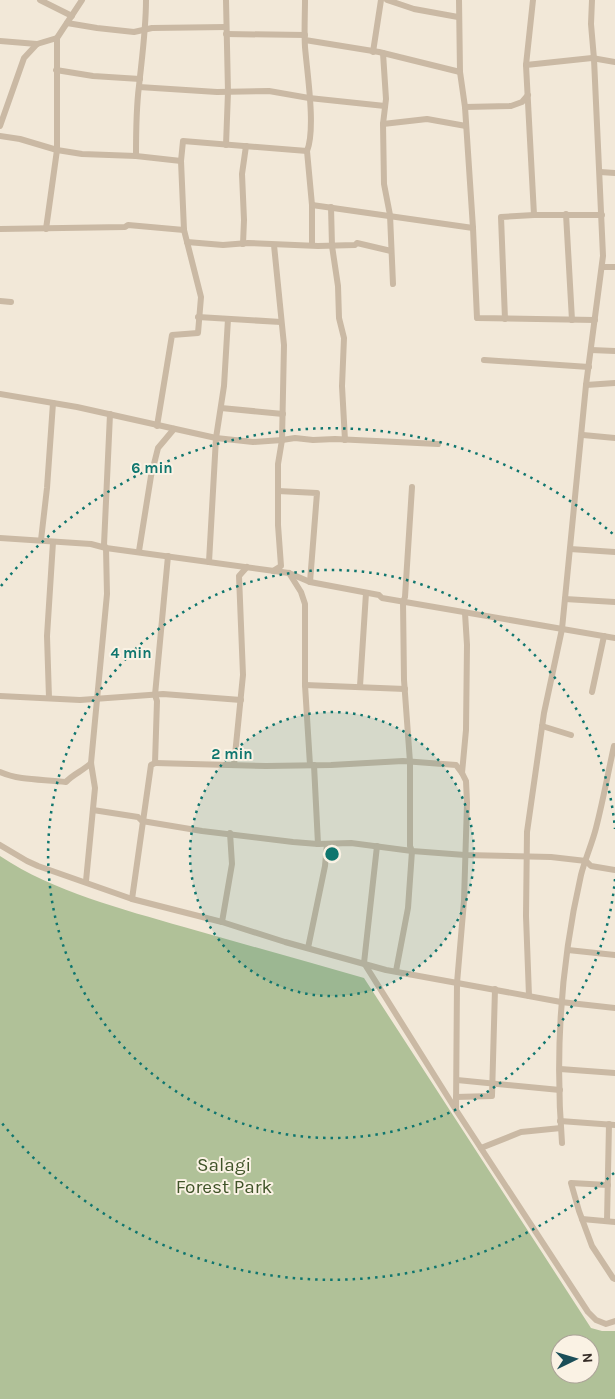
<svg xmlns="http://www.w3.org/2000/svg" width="615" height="1399" viewBox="0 0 615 1399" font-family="Karla,sans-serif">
  <rect width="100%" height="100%" fill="#f2e8d8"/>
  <path fill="#b0c198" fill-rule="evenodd" d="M0 856C54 892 122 909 184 927 244 944 304 961 364 978L591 1328 602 1331H615V1399H0ZM560 1344H590V1374H560Z"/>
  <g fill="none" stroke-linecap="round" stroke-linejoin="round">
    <g stroke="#cab9a4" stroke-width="6">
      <path d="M40 0 72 16"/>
      <path d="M226 0 228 92 226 145"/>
      <path d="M305 0C305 15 304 31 305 47 307 72 316 129 307 151L312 205V245"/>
      <path d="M387 0 414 9 458 17"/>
      <path d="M459 0 460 72 465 107 473 228 477 318 595 320"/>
      <path d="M533 0 526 65 534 215"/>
      <path d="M67 23 97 28 134 32 152 28 226 27"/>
      <path d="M226 34 305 35"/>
      <path d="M305 40 379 52 460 72"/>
      <path d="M0 41 37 44"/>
      <path d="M373 52 381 0"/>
      <path d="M383 53 386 99 383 124 384 184 390 215 393 284"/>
      <path d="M526 65 592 58 615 62"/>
      <path d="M56 70 93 76 140 79"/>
      <path d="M139 87 217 92 269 91 309 98 385 106"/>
      <path d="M465 107 511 106 522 102 528 95"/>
      <path d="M383 124 427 119 466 126"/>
      <path d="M0 126 24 58 37 44 57 38 82 0"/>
      <path d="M0 136 20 139 57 150 82 154 136 156 181 161 184 230 201 297 198 333 172 335 157 426"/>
      <path d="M136 156C136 133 136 109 139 86 142 57 146 29 146 0"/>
      <path d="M181 161 183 141 307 151"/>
      <path d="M600 172 615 173"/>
      <path d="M312 205 473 228"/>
      <path d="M331 207 332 246 338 286 339 318 344 338 342 386 345 440"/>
      <path d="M566 214 572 320"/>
      <path d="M0 229 125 227 128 225 184 230"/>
      <path d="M46 229 57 150V38"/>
      <path d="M187 242 223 245 248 243 318 246 355 245 357 243 391 251"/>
      <path d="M243 244 244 220 242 174 246 146"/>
      <path d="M602 267H615"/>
      <path d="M0 301 11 302"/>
      <path d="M198 317 281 322"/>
      <path d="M505 319 501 217 534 215H602"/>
      <path d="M591 350 615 351"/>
      <path d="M484 360 589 367"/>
      <path d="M586 385 615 383"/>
      <path d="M0 394 77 407 216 438 253 442 282 440 295 438 313 440 335 439 438 444"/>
      <path d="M221 408 283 414"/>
      <path d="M583 435 615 438"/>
      <path d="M278 491 317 493 310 582"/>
      <path d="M0 538 91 544 106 548 289 573 310 582 379 595 382 598 615 638"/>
      <path d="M41 540 47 488 53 403"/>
      <path d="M570 549 615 552"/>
      <path d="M139 551 151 476 158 448 174 429"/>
      <path d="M209 562 216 438 224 386 228 319"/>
      <path d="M273 571 281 566 278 525V464L282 440 284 345 274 245"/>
      <path d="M289 573 301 592 305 604V685L310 765"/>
      <path d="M565 599 615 602"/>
      <path d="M305 685 405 689"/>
      <path d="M360 686 366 593"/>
      <path d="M592 692 604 636"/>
      <path d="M0 696 80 700 163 694 241 700"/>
      <path d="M49 698 47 636 53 542"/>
      <path d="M542 726 571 735"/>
      <path d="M155 763 266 766 331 765 403 761 456 765 462 773"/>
      <path d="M234 765 243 675 239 576 247 567"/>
      <path d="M314 765 318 844"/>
      <path d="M0 772C20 781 45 779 66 782 73 774 83 771 91 763"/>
      <path d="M93 810 138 817 142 821 202 831 293 842 318 844 351 843 412 851 465 855 551 857 586 861 591 866 615 870"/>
      <path d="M0 845 27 861 38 866 132 899 222 922 285 942 386 970 561 1002 615 1008"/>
      <path d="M377 846 364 963 456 1110 588 1312 596 1320 606 1324 615 1321"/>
      <path d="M86 881 95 788 91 763 107 594 106 548 104 545 110 414"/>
      <path d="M132 899 151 765 155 763 157 701 155 695 168 556"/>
      <path d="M222 922 232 864 230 833"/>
      <path d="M308 948 325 866 327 844"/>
      <path d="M568 950 615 955"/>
      <path d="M396 971 408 908 412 851 410 846V762L404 680 403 602 405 597 412 487"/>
      <path d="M529 996 526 916 527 832 544 713 562 629 586 385 603 256 594 59 591 24 592 0"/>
      <path d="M560 1069 615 1073"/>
      <path d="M457 1080 560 1090"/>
      <path d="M456 1097 492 1096 495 989"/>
      <path d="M456 1110 457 983 464 901 467 803 466 781 462 773 466 730 467 645 465 613"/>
      <path d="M560 1121 615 1125"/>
      <path d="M562 1143C555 1054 561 962 581 875 585 859 592 844 596 828 603 801 608 773 614 746"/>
      <path d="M481 1148 521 1132 561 1128"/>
      <path d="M608 1185 571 1183 579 1211 592 1246 613 1278 615 1279"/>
      <path d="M582 1219 615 1222"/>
      <path d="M607 1221 609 1124"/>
    </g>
  </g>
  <circle cx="332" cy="854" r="142" fill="#0f766e" fill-opacity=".12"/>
  <g fill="none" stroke="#0f766e" stroke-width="2.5" stroke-dasharray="2.5 5">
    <circle cx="332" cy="854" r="142"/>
    <path d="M615 879A284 284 0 1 1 615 829"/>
    <path d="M614 1173A426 426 0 0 1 1 1122M1 586A426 426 0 0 1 614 535"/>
  </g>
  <g text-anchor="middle" stroke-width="4" stroke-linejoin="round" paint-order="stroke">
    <g font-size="19" fill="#405429" stroke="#faf2e4">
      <text x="224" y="1171">Salagi<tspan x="224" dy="22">Forest Park</tspan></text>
    </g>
  </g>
  <circle cx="332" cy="854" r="8" fill="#0f766e" stroke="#faf2e4" stroke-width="2.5"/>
  <g font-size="15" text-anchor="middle" font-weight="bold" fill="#0f766e" stroke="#faf2e4" stroke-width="4" stroke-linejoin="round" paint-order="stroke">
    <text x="152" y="473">6 min</text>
    <text x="131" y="658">4 min</text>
    <text x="232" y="759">2 min</text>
  </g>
  <g transform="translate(575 1359) rotate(85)"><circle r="24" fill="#faf2e4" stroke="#aba398"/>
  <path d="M0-4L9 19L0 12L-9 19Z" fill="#1a4e58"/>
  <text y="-8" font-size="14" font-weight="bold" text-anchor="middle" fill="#352c26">N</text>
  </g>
</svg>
